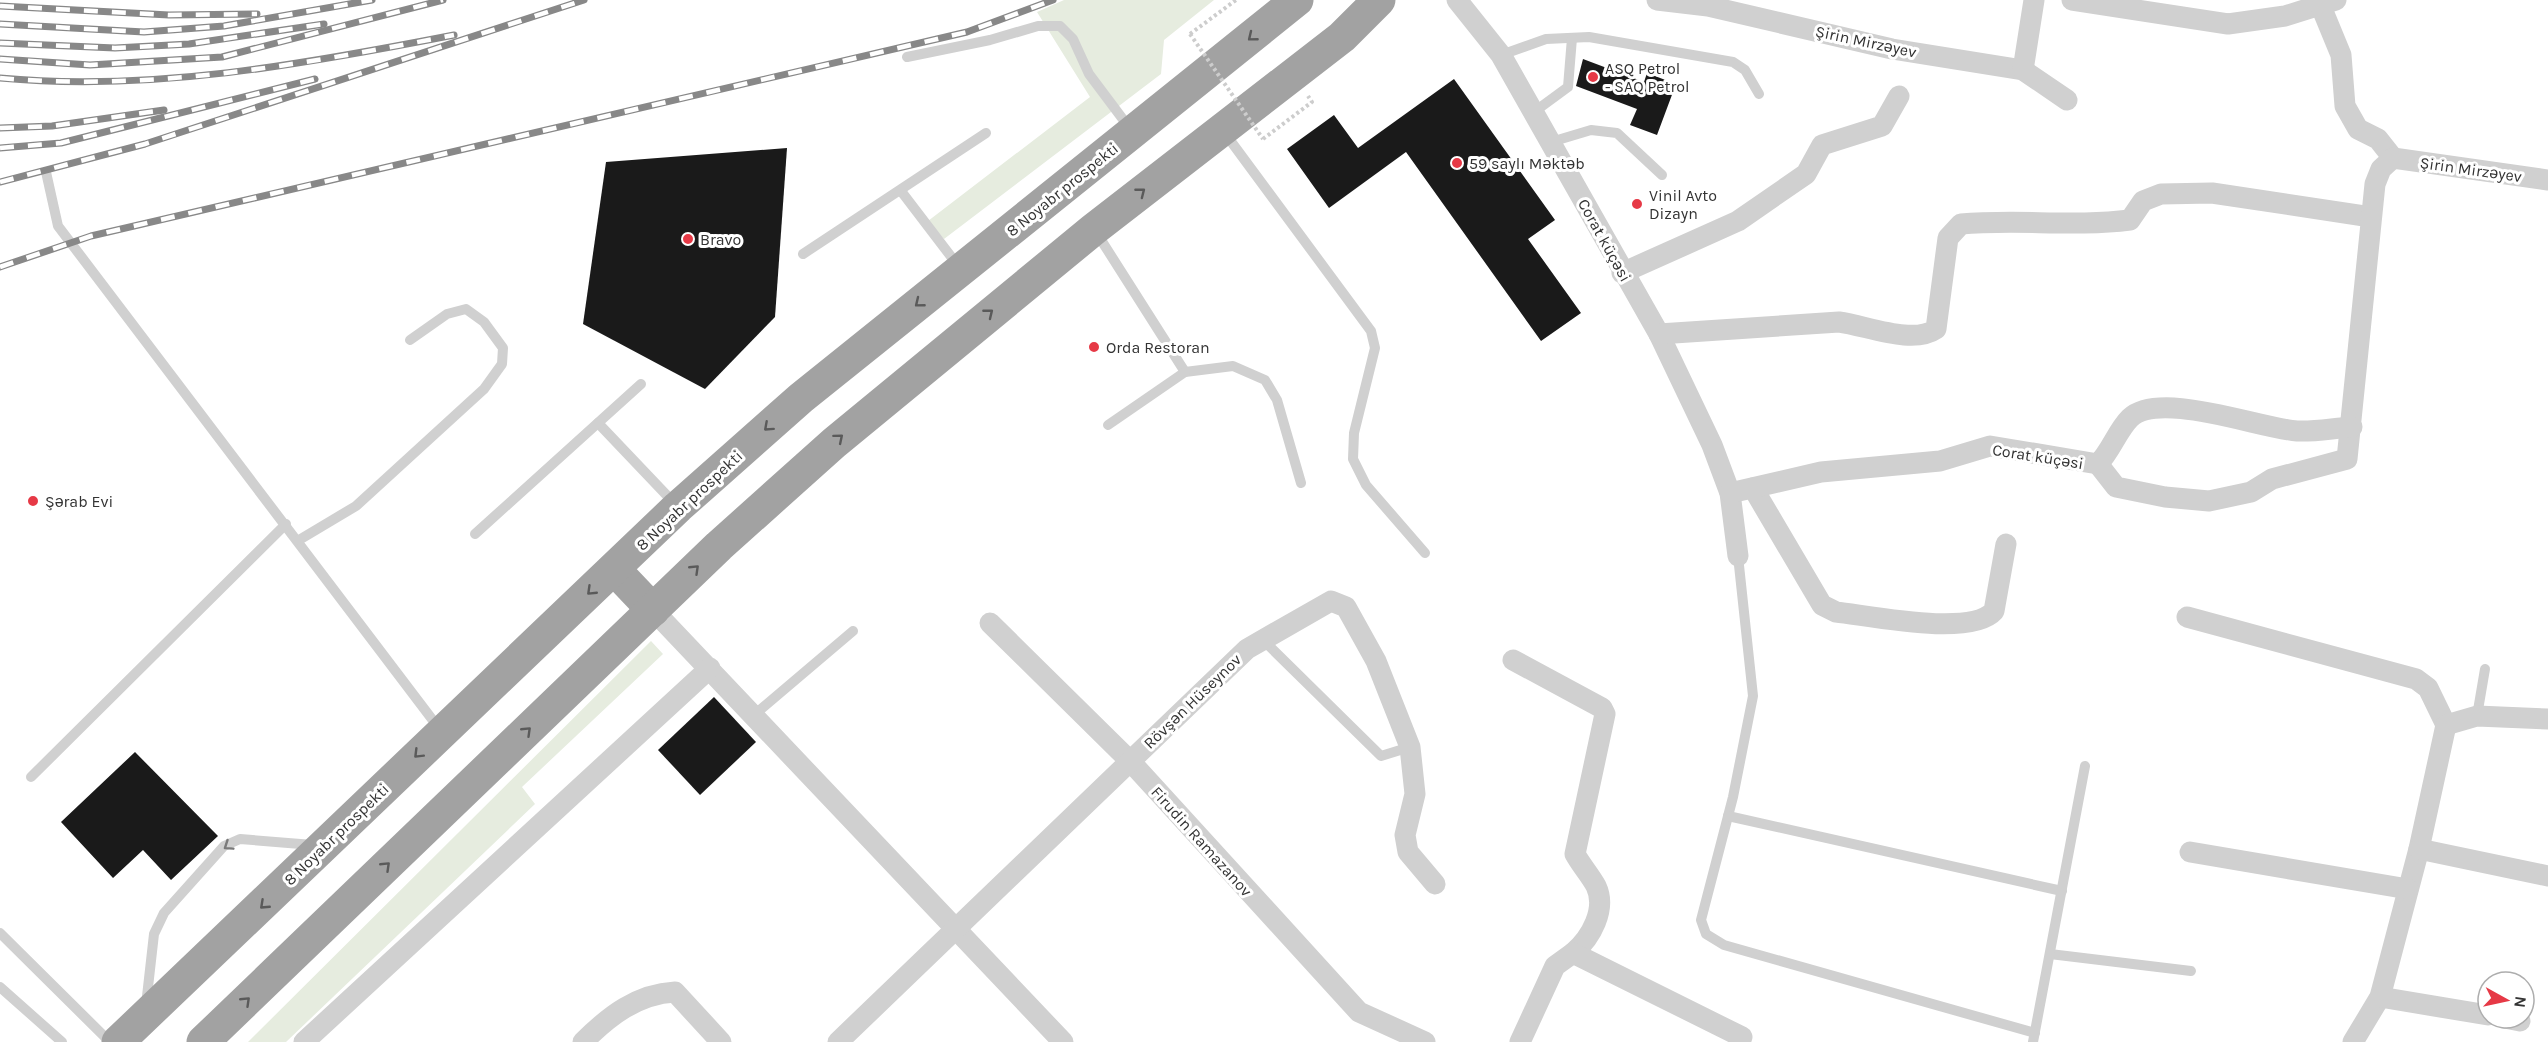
<svg xmlns="http://www.w3.org/2000/svg" width="2548" height="1042" viewBox="0 0 2548 1042" font-family="Karla,sans-serif">
  <rect width="100%" height="100%" fill="#fff"/>
  <g fill="#e6ecdf">
    <path d="M1064 0H1214L1164 40 1161 74 944 239 928 221 1090 97 1037 12Z"/>
    <path d="M651 641 663 654 522 787 535 804 286 1042H248Z"/>
  </g>
  <g fill="#1a1a1a">
    <path d="M1583 59 1644 82 1647 73 1676 84 1657 135 1630 125 1637 109 1576 86Z"/>
    <path d="M1454 79 1555 220 1528 239 1581 313 1541 341 1406 152 1329 208 1287 149 1334 115 1358 148Z"/>
    <path d="M787 148 775 317 705 389 583 324 606 162Z"/>
    <path d="M714 697 756 742 700 795 658 750Z"/>
    <path d="M135 752 218 836 171 880 143 850 113 878 61 822Z"/>
  </g>
  <g fill="none" stroke-linecap="round" stroke-linejoin="round">
    <g stroke="#cdcdcd" stroke-width="4" stroke-dasharray="3 3" stroke-linecap="butt">
      <path d="M1190 34 1236 0"/>
      <path d="M1263 139 1312 102 1308 96"/>
    </g>
    <g stroke="#d0d0d0" stroke-width="10">
      <path d="M1501 55 1546 39 1589 37 1733 62 1745 70 1759 94"/>
      <path d="M907 57 990 40 1038 26H1060L1073 39 1089 74 1131 130"/>
      <path d="M1534 112 1568 87 1572 38"/>
      <path d="M1224 132 1371 331 1375 348 1354 433 1353 459 1366 485 1425 553"/>
      <path d="M1551 142 1591 130 1617 133 1662 175"/>
      <path d="M46 172 58 226 441 731"/>
      <path d="M901 191 959 267"/>
      <path d="M1096 232 1185 372 1233 366 1265 380 1277 400 1301 483"/>
      <path d="M803 254 986 133"/>
      <path d="M598 423 676 505"/>
      <path d="M1108 425 1185 372"/>
      <path d="M475 534 641 384"/>
      <path d="M299 540 356 506 484 389 502 364 503 348 484 322 466 309 447 314 410 340"/>
      <path d="M1738 556 1753 696 1733 797 1701 920 1706 934 1724 945 2035 1033"/>
      <path d="M1263 640 1381 756 1410 747"/>
      <path d="M754 715 853 631"/>
      <path d="M2477 716 2485 669"/>
      <path d="M31 777 286 524"/>
      <path d="M1728 816 2062 891"/>
      <path d="M0 933 110 1042"/>
      <path d="M2050 954 2191 971"/>
      <path d="M0 987 62 1042"/>
      <path d="M146 1005 154 934 164 913 224 846 240 839 313 845"/>
      <path d="M2033 1042 2085 766"/>
    </g>
    <g stroke="#d0d0d0" stroke-width="21">
      <path d="M1457 0 1501 55 1659 334 1712 445 1730 493 1738 556"/>
      <path d="M1657 0 1708 6 1892 49 2023 70 2067 100"/>
      <path d="M2072 0 2228 24 2285 16 2336 0"/>
      <path d="M2320 4 2341 55 2345 106 2358 129 2378 139 2393 158"/>
      <path d="M2023 70 2034 0"/>
      <path d="M2393 158 2548 180"/>
      <path d="M1622 273 1738 221 1806 174 1822 145 1882 126 1899 96"/>
      <path d="M1659 334 1839 322C1868 326 1913 345 1936 329L1948 238 1961 224C2017 219 2074 227 2130 220L2143 201 2161 194 2212 193 2371 217"/>
      <path d="M2098 464 2116 487 2165 497 2209 501 2251 492 2272 479 2347 459 2375 184 2381 169 2393 158"/>
      <path d="M1753 488 1822 605 1836 612C1871 616 1971 637 1994 611L2006 544"/>
      <path d="M1730 493 1821 472 1940 461 1990 446 2098 464C2111 451 2117 431 2130 418 2159 390 2259 428 2297 431 2315 432 2334 428 2352 427"/>
      <path d="M653 610 1063 1042"/>
      <path d="M2187 617 2416 679 2428 688 2446 725 2419 849 2380 997 2353 1042"/>
      <path d="M990 623 1130 761 1359 1012 1425 1042"/>
      <path d="M1513 660 1602 708 1605 714 1575 854C1581 865 1590 875 1596 886 1607 909 1591 938 1573 953"/>
      <path d="M2446 725 2477 716 2548 719"/>
      <path d="M2419 849 2548 876"/>
      <path d="M2190 852 2408 889"/>
      <path d="M2380 997 2488 1015"/>
      <path d="M2505 1018 2520 1021"/>
      <path d="M304 1042 710 668"/>
      <path d="M583 1042C609 1016 637 994 675 992L721 1042"/>
      <path d="M838 1042 1247 649 1331 601 1346 607 1376 661 1410 747 1415 794 1405 835 1408 852 1435 884"/>
      <path d="M1520 1042 1555 966 1573 953 1742 1037"/>
    </g>
    <g stroke="#a2a2a2" stroke-width="33">
      <path d="M614 569 653 610"/>
      <path d="M118 1042 678 507 801 398 1297 0"/>
      <path d="M203 1042 719 546 834 443 1094 229 1342 37 1379 0"/>
    </g>
    <defs>
      <g id="rail">
        <path d="M0 6 169 15 257 14"/>
        <path d="M0 24 144 32 224 26 372 0"/>
        <path d="M0 43 115 48 189 44 324 24"/>
        <path d="M0 59 90 65 222 57 443 0"/>
        <path d="M0 78C152 92 305 64 454 35"/>
        <path d="M0 128 52 126 164 110"/>
        <path d="M0 148 61 143 315 79"/>
        <path d="M0 182 145 144 584 0"/>
        <path d="M0 267 91 236 967 32 1053 0"/>
      </g>
    </defs>
    <use href="#rail" stroke="#888" stroke-width="7"/>
    <use href="#rail" stroke="#fff" stroke-width="4.5" stroke-dasharray="14" stroke-linecap="butt"/>
    <path stroke="#cdcdcd" stroke-width="4" stroke-dasharray="3 3" stroke-linecap="butt" d="M1190 34 1263 139"/>
  </g>
  <defs><path id="oneway-chevron" d="M-2-3.5L2.5 0L-2 3.5" fill="none" stroke-width="1.6" stroke-linecap="round" stroke-linejoin="round" transform="scale(1.5)"/></defs>
  <g stroke="#5a5a5a">
    <use href="#oneway-chevron" transform="translate(1252 37) rotate(141)"/>
    <use href="#oneway-chevron" transform="translate(1141 192) rotate(-38)"/>
    <use href="#oneway-chevron" transform="translate(919 303) rotate(141)"/>
    <use href="#oneway-chevron" transform="translate(989 313) rotate(-39)"/>
    <use href="#oneway-chevron" transform="translate(768 427) rotate(138)"/>
    <use href="#oneway-chevron" transform="translate(839 438) rotate(-40)"/>
    <use href="#oneway-chevron" transform="translate(695 569) rotate(-44)"/>
    <use href="#oneway-chevron" transform="translate(591 591) rotate(136)"/>
    <use href="#oneway-chevron" transform="translate(527 731) rotate(-44)"/>
    <use href="#oneway-chevron" transform="translate(418 754) rotate(135)"/>
    <use href="#oneway-chevron" transform="translate(386 866) rotate(-44)"/>
    <use href="#oneway-chevron" transform="translate(264 905) rotate(137)"/>
    <use href="#oneway-chevron" transform="translate(246 1001) rotate(-44)"/>
  </g>
  <use stroke="#7a7a7a" href="#oneway-chevron" transform="translate(228 846) rotate(146)"/>
  <g fill="#e63946" stroke="#fff" stroke-width="2">
    <circle cx="1593" cy="77" r="6"/>
    <circle cx="1457" cy="163" r="6"/>
    <circle cx="1637" cy="204" r="6"/>
    <circle cx="688" cy="239" r="6"/>
    <circle cx="1094" cy="347" r="6"/>
    <circle cx="33" cy="501" r="6"/>
  </g>
  <g text-anchor="middle" stroke-width="6" stroke-linejoin="round" paint-order="stroke">
    <g font-size="16" fill="#333" stroke="#fff">
      <text transform="translate(1866 41) rotate(12)" y="6">Şirin Mirzəyev</text>
      <text transform="translate(2471 169) rotate(8)" y="6">Şirin Mirzəyev</text>
      <text transform="translate(1062 189) rotate(-39)" y="6">8 Noyabr prospekti</text>
      <text transform="translate(1605 240) rotate(61)" y="6">Corat küçəsi</text>
      <text transform="translate(2038 456) rotate(9)" y="6">Corat küçəsi</text>
      <text transform="translate(689 500) rotate(-43)" y="6">8 Noyabr prospekti</text>
      <text transform="translate(1192 701) rotate(-44)" y="6">Rövşən Hüseynov</text>
      <text transform="translate(336 834) rotate(-44)" y="6">8 Noyabr prospekti</text>
      <text transform="translate(1202 841) rotate(48)" y="6">Firudin Ramazanov</text>
    </g>
    <g font-size="16" fill="#333" stroke="#fff" text-anchor="start">
      <text x="1605" y="74">ASQ Petrol<tspan x="1605" dy="18">- SAQ Petrol</tspan></text>
      <text x="1469" y="169">59 saylı Məktəb</text>
      <text x="1649" y="201">Vinil Avto<tspan x="1649" dy="18">Dizayn</tspan></text>
      <text x="700" y="245">Bravo</text>
      <text x="1106" y="353">Orda Restoran</text>
      <text x="45" y="507">Şərab Evi</text>
    </g>
  </g>
  <g transform="translate(2506 1000) rotate(98)"><circle r="28" fill="#ffffff" stroke="#adadad" stroke-width="1.5"/>
  <path d="M0-4.5L10 22L0 15L-10 22Z" fill="#e63946"/>
  <text y="-9" font-size="16" font-weight="bold" text-anchor="middle" fill="#333333">N</text>
  </g>
</svg>
